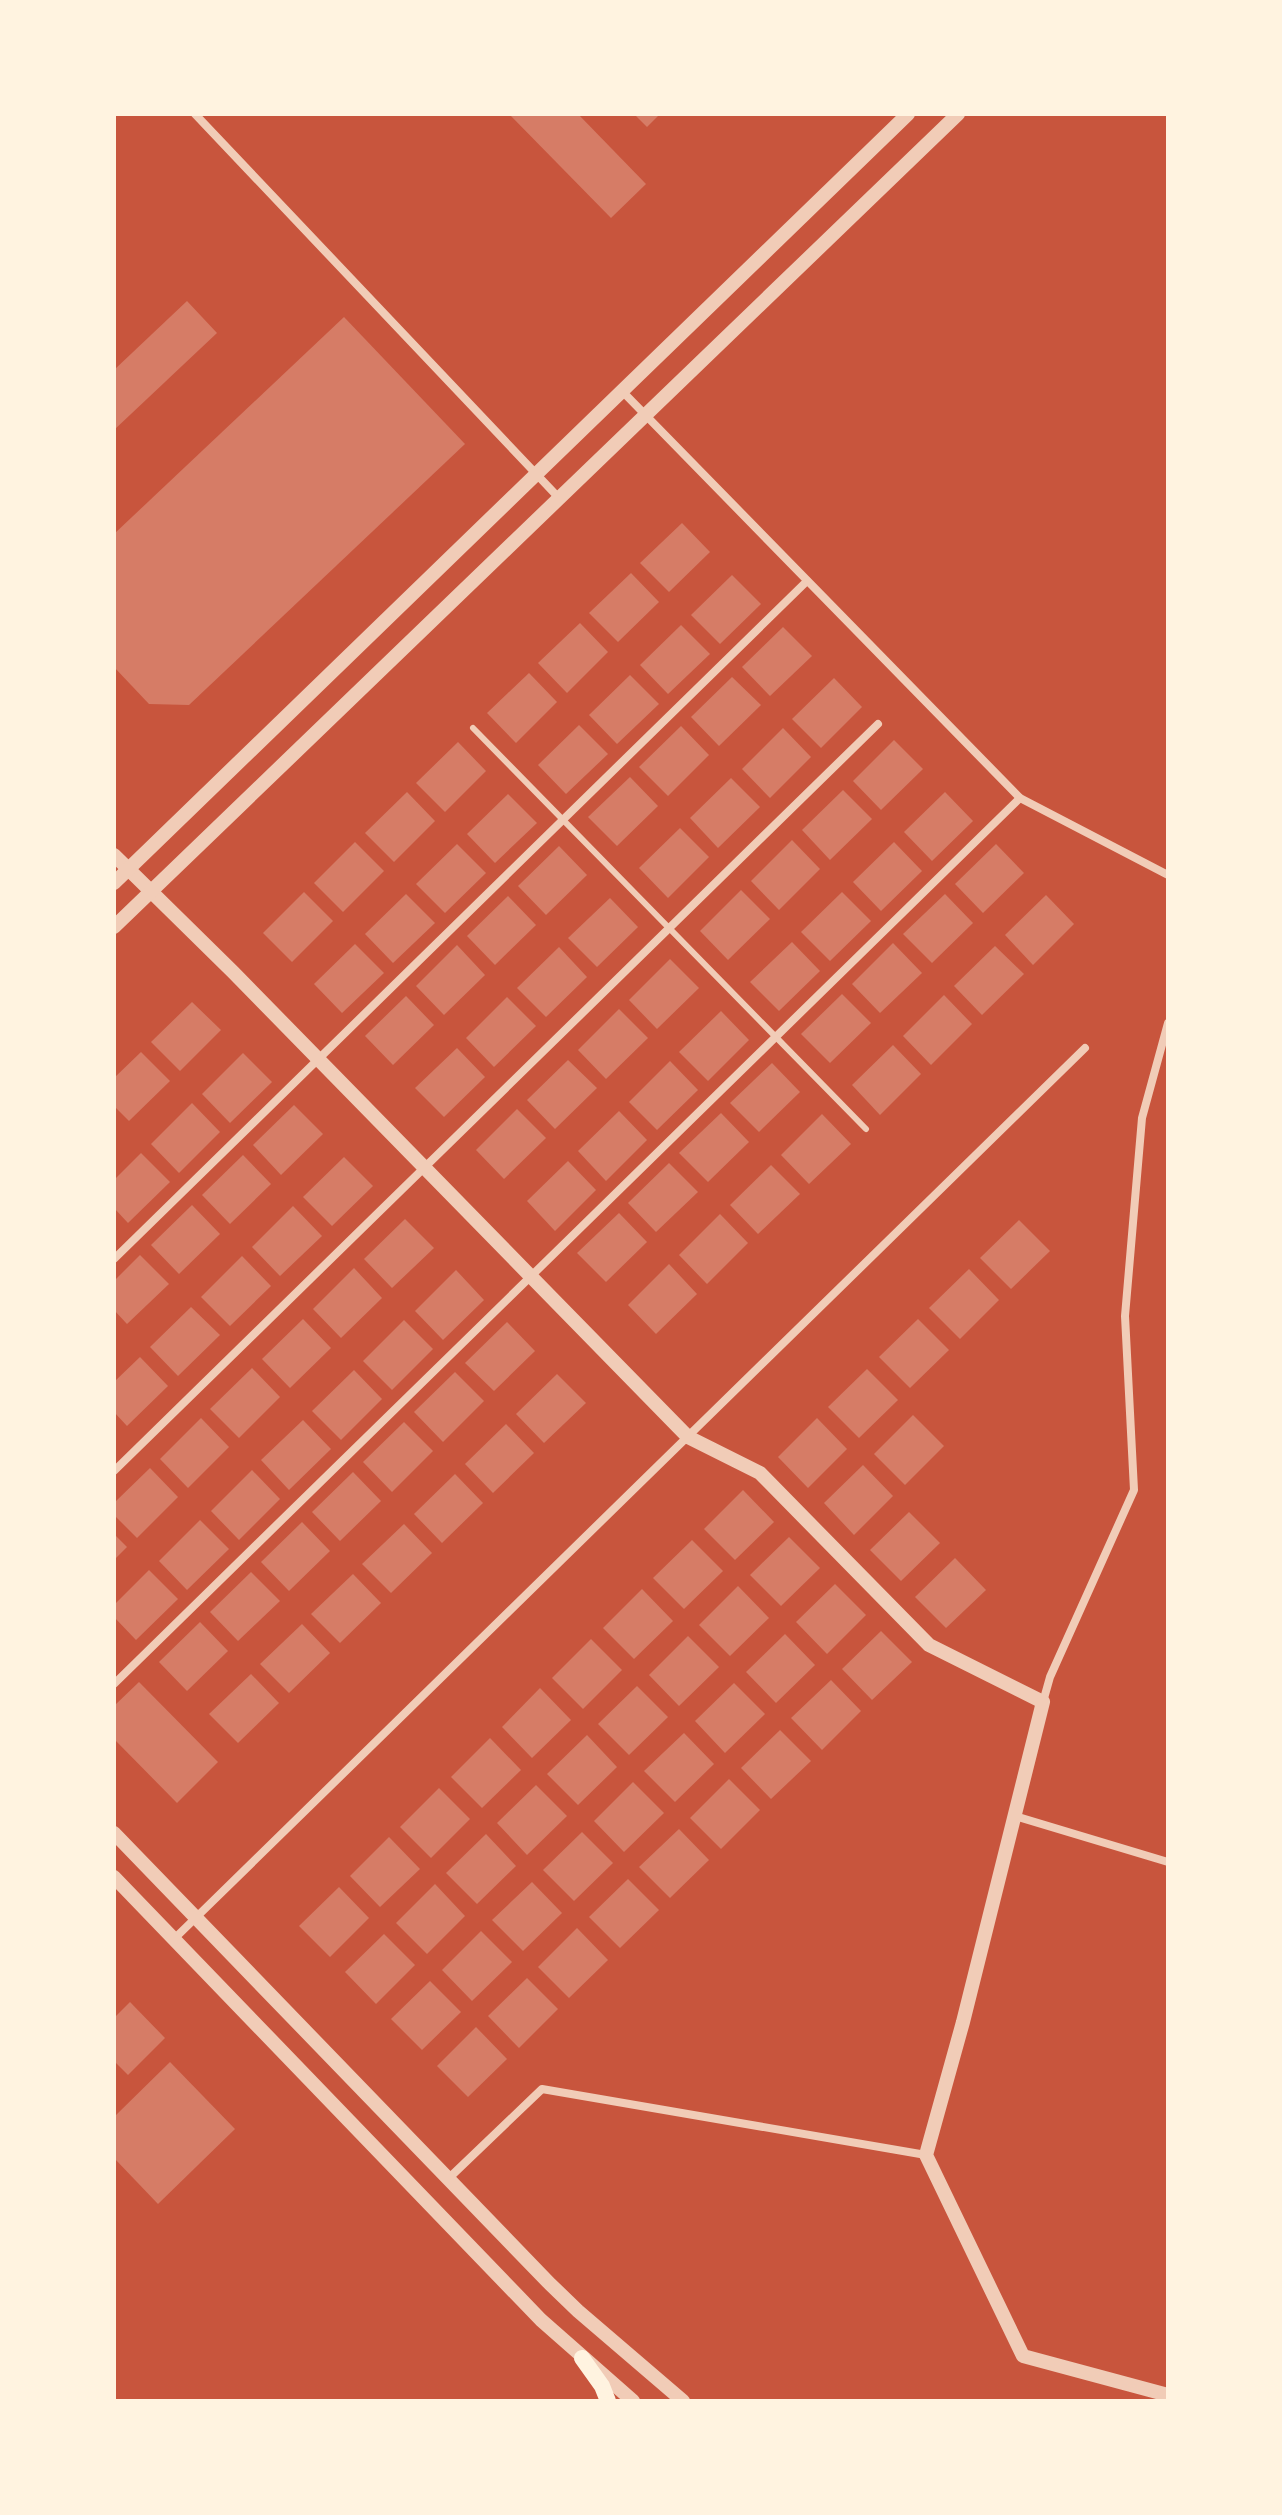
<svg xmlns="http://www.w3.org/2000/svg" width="1282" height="2515" viewBox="0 0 1282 2515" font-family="Jost,sans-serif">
  <rect width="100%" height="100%" fill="#c8553d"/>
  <g fill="#d67c66">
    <path d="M509 114H578L646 184 611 218Z"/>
    <path d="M634 114H660L647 127Z"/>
    <path d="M187 301 217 333 114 430V370Z"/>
    <path d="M344 317 465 444 189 705 149 704 114 667V534Z"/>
    <path d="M682 523 710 552 669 592 640 563Z"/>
    <path d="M631 573 659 602 618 642 589 613Z"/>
    <path d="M732 575 761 604 720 644 691 615Z"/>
    <path d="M580 623 608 652 567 693 538 663Z"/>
    <path d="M681 625 710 654 668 694 640 665Z"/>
    <path d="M783 627 812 656 770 696 742 667Z"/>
    <path d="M529 673 557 702 516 743 487 713Z"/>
    <path d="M630 675 659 704 617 744 589 715Z"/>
    <path d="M732 677 761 705 719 746 691 717Z"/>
    <path d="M834 678 862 707 821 748 792 719Z"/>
    <path d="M579 725 608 754 566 794 538 765Z"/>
    <path d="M681 726 709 755 668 796 639 767Z"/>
    <path d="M783 728 811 757 770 798 742 769Z"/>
    <path d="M894 740 923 769 881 810 853 781Z"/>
    <path d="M458 742 486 771 445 812 416 783Z"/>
    <path d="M630 777 658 806 617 846 588 817Z"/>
    <path d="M731 778 760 807 718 848 690 818Z"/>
    <path d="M843 790 872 819 830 860 802 830Z"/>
    <path d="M407 792 435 821 394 862 365 833Z"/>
    <path d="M945 792 973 821 932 861 904 832Z"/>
    <path d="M508 794 537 823 495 863 467 834Z"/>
    <path d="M680 828 709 857 668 898 639 868Z"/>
    <path d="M792 840 820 869 779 910 751 881Z"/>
    <path d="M355 842 384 871 343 912 314 883Z"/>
    <path d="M894 842 922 871 881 911 853 882Z"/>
    <path d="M457 844 486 873 445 913 416 884Z"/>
    <path d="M996 844 1024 873 983 913 955 884Z"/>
    <path d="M559 846 587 875 546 915 518 886Z"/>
    <path d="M741 890 770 919 728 960 700 931Z"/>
    <path d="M304 892 333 921 292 962 263 933Z"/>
    <path d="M842 892 871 921 830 961 801 932Z"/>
    <path d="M406 894 435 923 393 963 365 934Z"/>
    <path d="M945 894 973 923 932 963 903 934Z"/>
    <path d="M1046 895 1074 924 1033 965 1005 935Z"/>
    <path d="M508 896 536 925 495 965 467 936Z"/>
    <path d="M610 898 638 927 597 967 568 938Z"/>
    <path d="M792 942 820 971 779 1011 750 982Z"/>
    <path d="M893 943 922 973 880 1013 852 984Z"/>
    <path d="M355 944 384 973 342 1013 314 984Z"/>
    <path d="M457 945 485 975 444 1015 416 986Z"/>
    <path d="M995 946 1024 974 982 1015 954 986Z"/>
    <path d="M559 947 587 977 546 1017 517 988Z"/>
    <path d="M670 959 699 988 657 1029 629 1000Z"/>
    <path d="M842 994 871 1023 830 1063 801 1034Z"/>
    <path d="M944 995 972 1024 931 1065 903 1036Z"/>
    <path d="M406 996 434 1025 393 1065 365 1036Z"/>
    <path d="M507 997 536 1026 494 1067 466 1038Z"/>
    <path d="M192 1002 221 1030 180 1071 151 1042Z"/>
    <path d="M619 1009 648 1038 606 1079 578 1050Z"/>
    <path d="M721 1011 749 1040 708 1081 679 1052Z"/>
    <path d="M893 1045 921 1074 880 1115 852 1085Z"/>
    <path d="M457 1048 485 1077 444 1117 415 1088Z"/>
    <path d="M141 1052 170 1081 129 1121 114 1106V1078Z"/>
    <path d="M243 1053 272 1082 230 1123 202 1094Z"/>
    <path d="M568 1060 597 1088 555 1129 527 1100Z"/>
    <path d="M670 1061 698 1090 657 1130 629 1102Z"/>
    <path d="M772 1063 800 1092 759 1132 730 1103Z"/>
    <path d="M192 1103 220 1132 179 1173 151 1144Z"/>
    <path d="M294 1105 323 1134 281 1175 253 1145Z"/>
    <path d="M517 1109 546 1138 504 1179 476 1150Z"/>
    <path d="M619 1111 647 1140 606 1181 578 1151Z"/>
    <path d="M721 1113 749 1142 708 1182 679 1153Z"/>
    <path d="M822 1114 851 1144 809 1184 781 1155Z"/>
    <path d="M141 1153 170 1182 128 1223 114 1208V1180Z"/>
    <path d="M243 1155 271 1184 230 1224 202 1195Z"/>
    <path d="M344 1157 373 1186 332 1226 303 1197Z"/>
    <path d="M568 1161 596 1190 555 1231 527 1201Z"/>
    <path d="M669 1163 698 1192 656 1232 628 1203Z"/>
    <path d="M771 1165 800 1194 758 1234 730 1205Z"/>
    <path d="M192 1205 220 1234 179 1274 151 1245Z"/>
    <path d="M293 1206 322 1236 280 1276 252 1247Z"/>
    <path d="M619 1213 647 1242 606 1282 577 1253Z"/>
    <path d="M720 1214 748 1243 707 1284 679 1255Z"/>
    <path d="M405 1219 434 1248 392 1288 364 1259Z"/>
    <path d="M1019 1220 1050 1251 1011 1289 980 1258Z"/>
    <path d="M140 1255 169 1284 127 1324 114 1310V1281Z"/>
    <path d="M242 1256 271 1286 230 1326 201 1297Z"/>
    <path d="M669 1264 697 1294 656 1334 628 1305Z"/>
    <path d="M354 1268 382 1298 341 1338 313 1309Z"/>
    <path d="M969 1269 999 1300 960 1339 929 1308Z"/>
    <path d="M456 1270 484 1300 443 1340 415 1311Z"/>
    <path d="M191 1307 220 1335 178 1376 150 1347Z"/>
    <path d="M303 1319 331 1348 290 1388 262 1359Z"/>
    <path d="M918 1319 949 1350 910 1388 879 1357Z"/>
    <path d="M404 1320 433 1349 392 1390 363 1361Z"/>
    <path d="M507 1322 535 1351 494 1391 465 1363Z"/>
    <path d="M140 1357 168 1386 127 1426 114 1412V1382Z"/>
    <path d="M252 1368 280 1397 239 1438 210 1409Z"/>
    <path d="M867 1369 898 1400 859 1438 828 1407Z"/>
    <path d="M354 1370 382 1399 341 1440 312 1411Z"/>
    <path d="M455 1372 484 1401 443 1442 414 1412Z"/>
    <path d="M557 1374 586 1403 544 1443 516 1414Z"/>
    <path d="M913 1415 944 1446 905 1485 874 1454Z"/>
    <path d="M201 1418 229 1447 188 1488 160 1459Z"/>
    <path d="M817 1418 847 1449 808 1488 778 1457Z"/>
    <path d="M303 1420 331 1449 289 1490 261 1460Z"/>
    <path d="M404 1422 433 1451 392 1492 363 1462Z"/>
    <path d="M506 1424 534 1453 493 1493 465 1464Z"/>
    <path d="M863 1465 893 1496 854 1535 824 1503Z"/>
    <path d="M150 1468 178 1497 137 1538 114 1515V1503Z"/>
    <path d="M252 1470 280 1499 239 1540 211 1511Z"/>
    <path d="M353 1472 381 1501 340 1541 312 1512Z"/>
    <path d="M455 1474 483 1503 442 1543 414 1514Z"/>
    <path d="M743 1490 774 1522 735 1560 704 1529Z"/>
    <path d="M909 1512 940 1543 901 1581 870 1550Z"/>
    <path d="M200 1520 229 1549 187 1590 159 1561Z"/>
    <path d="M302 1522 330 1551 289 1591 261 1562Z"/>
    <path d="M404 1524 432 1553 391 1593 362 1564Z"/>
    <path d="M114 1534 127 1547 114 1560Z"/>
    <path d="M789 1537 820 1568 781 1606 750 1575Z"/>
    <path d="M692 1540 723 1571 684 1609 653 1578Z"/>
    <path d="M955 1558 986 1590 946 1628 915 1597Z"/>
    <path d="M149 1570 178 1599 136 1640 114 1617V1605Z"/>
    <path d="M251 1572 280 1601 238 1641 210 1612Z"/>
    <path d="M353 1574 381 1603 340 1643 311 1614Z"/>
    <path d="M835 1584 866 1615 827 1654 796 1622Z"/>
    <path d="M738 1586 769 1618 730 1656 699 1625Z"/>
    <path d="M642 1589 673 1621 634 1659 603 1628Z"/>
    <path d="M200 1622 228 1651 187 1691 159 1662Z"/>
    <path d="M302 1624 330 1653 289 1693 260 1664Z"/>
    <path d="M881 1631 912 1662 872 1700 842 1669Z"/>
    <path d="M785 1634 815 1665 776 1703 746 1672Z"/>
    <path d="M688 1636 719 1667 679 1706 649 1675Z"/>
    <path d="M591 1639 622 1670 583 1709 552 1678Z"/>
    <path d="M251 1674 279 1703 238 1743 209 1714Z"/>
    <path d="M831 1680 861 1711 822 1750 791 1718Z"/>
    <path d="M139 1682 218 1762 177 1803 114 1739V1706Z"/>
    <path d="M734 1683 765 1714 725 1753 695 1721Z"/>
    <path d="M637 1686 668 1717 629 1755 598 1724Z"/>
    <path d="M540 1688 571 1720 532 1758 502 1727Z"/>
    <path d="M780 1730 811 1761 771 1799 741 1768Z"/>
    <path d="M684 1733 714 1764 675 1802 644 1771Z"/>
    <path d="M587 1735 617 1767 578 1805 547 1774Z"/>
    <path d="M490 1738 521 1770 482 1808 451 1777Z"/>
    <path d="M729 1779 760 1810 721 1849 690 1818Z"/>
    <path d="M633 1782 664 1813 624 1852 594 1821Z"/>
    <path d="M536 1785 567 1816 527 1855 497 1823Z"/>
    <path d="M439 1788 470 1819 431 1858 400 1827Z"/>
    <path d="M679 1829 709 1860 670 1898 639 1867Z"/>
    <path d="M582 1832 613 1863 574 1901 543 1870Z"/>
    <path d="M486 1834 516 1866 477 1904 446 1873Z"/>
    <path d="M389 1837 420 1869 380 1907 350 1876Z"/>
    <path d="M628 1879 659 1910 620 1948 589 1917Z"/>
    <path d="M532 1882 562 1913 523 1951 492 1920Z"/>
    <path d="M435 1884 465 1916 427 1954 396 1923Z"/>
    <path d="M339 1887 369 1918 330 1957 299 1926Z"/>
    <path d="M577 1928 608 1960 569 1998 538 1967Z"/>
    <path d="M481 1931 512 1962 472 2001 442 1970Z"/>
    <path d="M384 1934 415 1965 376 2004 345 1972Z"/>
    <path d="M527 1978 558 2009 519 2048 488 2016Z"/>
    <path d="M430 1981 461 2012 422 2050 391 2019Z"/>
    <path d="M130 2002 165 2038 128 2075 114 2061V2018Z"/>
    <path d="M476 2027 507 2059 468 2097 437 2066Z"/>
    <path d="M170 2062 235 2129 158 2204 114 2158V2117Z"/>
  </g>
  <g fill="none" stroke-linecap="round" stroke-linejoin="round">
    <path stroke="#f1ccb7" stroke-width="6" d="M473 728 866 1129"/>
    <g stroke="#f1ccb7" stroke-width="8">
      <path d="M195 114 559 498"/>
      <path d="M622 391 1020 798 1168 875"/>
      <path d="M114 1259 807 581"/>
      <path d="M114 1471 878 724"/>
      <path d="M114 1684 1020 798"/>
      <path d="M1043 1702 1050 1677 1134 1490 1125 1316 1142 1118 1168 1023"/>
      <path d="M1015 1816 1168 1862"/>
      <path d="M174 1939 1085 1048"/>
      <path d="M448 2179 542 2089 926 2155"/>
    </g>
    <g stroke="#f1ccb7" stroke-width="14">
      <path d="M114 855 233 972 688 1437 760 1473 929 1645 1043 1702 963 2022 926 2155 1023 2356 1168 2395"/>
      <path d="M114 883 908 114"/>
      <path d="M114 927 958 114"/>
      <path d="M114 1833 550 2284 578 2311 683 2401"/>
      <path d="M114 1877 541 2320 633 2401"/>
    </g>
    <path stroke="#fff3e0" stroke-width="16" d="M582 2358 602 2386 608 2401"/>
  </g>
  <rect width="1282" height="2515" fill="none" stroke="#fff3e0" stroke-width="232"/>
</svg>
